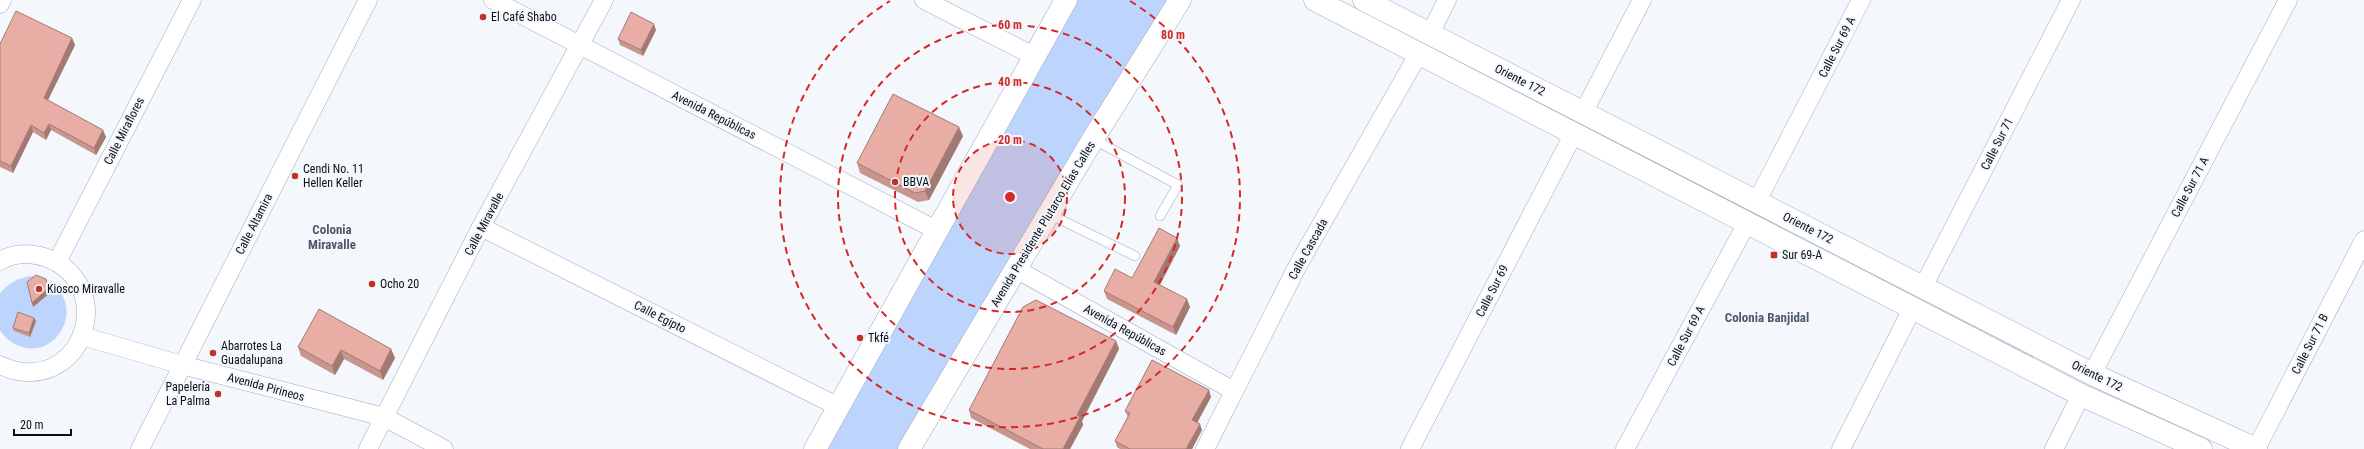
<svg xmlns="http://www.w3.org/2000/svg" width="2364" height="449" viewBox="0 0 2364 449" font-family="'Roboto Condensed',sans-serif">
  <rect width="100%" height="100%" fill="#f4f7fc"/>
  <g fill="#bdd5fc">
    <path d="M1072 0H1168L902 449H822Z"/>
    <path d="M32 276C97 290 59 370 13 343 9 340 2 335 0 330 0 320 0 304 0 293 10 282 18 278 32 276Z"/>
  </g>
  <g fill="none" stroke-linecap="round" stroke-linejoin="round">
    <defs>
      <g id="service">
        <path d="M1093 139 1178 185 1160 216"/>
        <path d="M1049 214 1135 256"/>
      </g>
      <g id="minor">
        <path d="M493 0 936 230"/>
        <path d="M924 0 1034 56"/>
        <path d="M0 4 2 0"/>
        <path d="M1430 34 1447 0"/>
        <path d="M1583 113 1642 0"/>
        <path d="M1757 201 1861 0"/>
        <path d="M481 227 839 407"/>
        <path d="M0 261C13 253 32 252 47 258 115 284 87 384 17 371 11 370 5 367 0 365"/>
        <path d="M57 262 192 0"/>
        <path d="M1016 269 1234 391"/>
        <path d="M1923 287 2071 0"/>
        <path d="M82 336 182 365 384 417 444 449"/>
        <path d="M2092 374 2288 0"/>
        <path d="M140 449 368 0"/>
        <path d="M368 449 481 227 604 0"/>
        <path d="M1205 449 1298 265 1419 53"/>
        <path d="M1410 449 1574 133"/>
        <path d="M1625 449 1747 223"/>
        <path d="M1841 449 1912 309"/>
        <path d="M2054 449 2081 395"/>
        <path d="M2256 449 2364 240"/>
      </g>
      <g id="secondary">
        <path d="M815 449 1066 0"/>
        <path d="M909 449 1093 139 1180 0"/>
      </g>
      <g id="primary">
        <path d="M1315 0 2081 395 2201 449"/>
        <path d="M1364 0 2092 374 2256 449"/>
      </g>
    </defs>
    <use href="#service" stroke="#9eabc1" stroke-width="10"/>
    <use href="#minor" stroke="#9eabc1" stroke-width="19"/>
    <use href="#secondary" stroke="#9eabc1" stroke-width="23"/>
    <use href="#primary" stroke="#9eabc1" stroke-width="23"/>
    <use href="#service" stroke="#fff" stroke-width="9"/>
    <use href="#minor" stroke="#fff" stroke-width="18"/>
    <use href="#secondary" stroke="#fff" stroke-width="22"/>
    <use href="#primary" stroke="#fff" stroke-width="22"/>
  </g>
  <g fill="#c8968e">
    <path d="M656 30 643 56 620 45 618 39Z"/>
    <path d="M72 38 75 45 48 100 106 137 96 155 51 130 46 140 33 132 13 173 0 167V44Z"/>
    <path d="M963 136 929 200 918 202 860 173 857 163Z"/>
    <path d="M1180 246 1160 285 1190 307 1176 335 1107 299 1104 291 1132 278Z"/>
    <path d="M36 321 30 337 14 331 13 328Z"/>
    <path d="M1116 341 1119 349 1082 421 1083 425 1070 449H1030L971 418 969 410Z"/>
    <path d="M298 347 391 349 395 358 383 380 344 359 335 375 301 356Z"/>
    <path d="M1211 397 1197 422 1202 430 1192 449H1120L1117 447 1115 441 1128 417 1125 411Z"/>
  </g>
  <g fill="#a27a74">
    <path d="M654 24 656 30 643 56 641 50Z"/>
    <path d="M72 38 75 45 46 104 44 98Z"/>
    <path d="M49 124 51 130 46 140 44 133Z"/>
    <path d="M31 125 33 132 13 173 11 166Z"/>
    <path d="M959 127 963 136 929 200 925 191Z"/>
    <path d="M103 130 106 137 96 155 94 148Z"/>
    <path d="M1177 238 1180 246 1157 290 1154 282Z"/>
    <path d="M46 279 50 293 33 307 32 303Z"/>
    <path d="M1187 299 1190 307 1176 335 1173 327Z"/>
    <path d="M34 318 36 321 30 337 29 333Z"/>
    <path d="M1116 341 1119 349 1082 421 1083 425 1070 449H1063L1077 415Z"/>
    <path d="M391 349 395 358 383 380 380 371Z"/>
    <path d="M341 350 344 359 335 375 332 366Z"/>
    <path d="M1209 390 1211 397 1195 427 1192 420Z"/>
    <path d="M1200 424 1202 430 1192 449H1186Z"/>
  </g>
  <g fill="#e8aea5" stroke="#a27a74">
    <path d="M16 11 72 38 44 98 103 130 94 148 49 124 44 133 31 125 11 166 0 161V44Z"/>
    <path d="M631 12 654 24 641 50 618 39Z"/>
    <path d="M893 94 959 127 925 191 915 193 857 163Z"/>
    <path d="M1159 228 1177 238 1154 282 1187 299 1173 327 1104 291 1115 269 1132 278Z"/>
    <path d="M36 275 46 279 48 289 32 303 27 282Z"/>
    <path d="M1036 300 1116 341 1077 415 1080 417 1063 449H1043L969 410 1023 307Z"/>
    <path d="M319 309 391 349 380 371 341 350 332 366 298 347Z"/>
    <path d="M18 312 34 318 29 333 13 328Z"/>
    <path d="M1152 360 1209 390 1192 420 1200 424 1186 449H1130L1115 441 1130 413 1125 411Z"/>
  </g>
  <circle cx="1010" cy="197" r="57" fill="#d62828" fill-opacity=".12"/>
  <g fill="none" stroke="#d62828" stroke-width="2" stroke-dasharray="7 5">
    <circle cx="1010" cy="197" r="57"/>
    <circle cx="1010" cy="197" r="115"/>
    <circle cx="1010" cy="197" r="172"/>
    <path d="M1130 1A230 230 0 1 1 890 1"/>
  </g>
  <g fill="#bf3225" stroke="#f4f7fc" stroke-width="1.5">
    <circle cx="483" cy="17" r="4"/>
    <circle cx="295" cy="176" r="4"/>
    <circle cx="895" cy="182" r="4"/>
    <rect x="1770" y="251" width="8" height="8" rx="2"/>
    <circle cx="372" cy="284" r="4"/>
    <circle cx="39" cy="289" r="4"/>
    <circle cx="860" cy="338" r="4"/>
    <circle cx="213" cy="353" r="4"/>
    <circle cx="218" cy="394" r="4"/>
  </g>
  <g text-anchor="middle" stroke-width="4" stroke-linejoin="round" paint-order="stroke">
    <g font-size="12" fill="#0b1017" stroke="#f4f7fc" text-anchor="start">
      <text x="491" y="21">El Café Shabo</text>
      <text x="303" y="173">Cendi No. 11<tspan x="303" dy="14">Hellen Keller</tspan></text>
      <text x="903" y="186">BBVA</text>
      <text x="1782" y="259">Sur 69-A</text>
      <text x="380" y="288">Ocho 20</text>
      <text x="47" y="293">Kiosco Miravalle</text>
      <text x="868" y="342">Tkfé</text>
      <text x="221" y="350">Abarrotes La<tspan x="221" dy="14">Guadalupana</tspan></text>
      <text x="210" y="391" text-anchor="end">Papelería<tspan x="210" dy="14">La Palma</tspan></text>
    </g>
    <g font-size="12" fill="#0b1017" stroke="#f4f7fc">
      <text transform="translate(1837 47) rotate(-63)" y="4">Calle Sur 69 A</text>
      <text transform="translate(1520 80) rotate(27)" y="4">Oriente 172</text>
      <text transform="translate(714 115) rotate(27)" y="4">Avenida Repúblicas</text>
      <text transform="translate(124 131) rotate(-63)" y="4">Calle Miraflores</text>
      <text transform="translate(1997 144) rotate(-63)" y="4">Calle Sur 71</text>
      <text transform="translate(2190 187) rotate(-62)" y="4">Calle Sur 71 A</text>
      <text transform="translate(254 224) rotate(-63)" y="4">Calle Altamira</text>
      <text transform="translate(484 224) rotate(-62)" y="4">Calle Miravalle</text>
      <text transform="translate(1043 224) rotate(-59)" y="4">Avenida Presidente Plutarco Elías Calles</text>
      <text transform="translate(1808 228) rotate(27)" y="4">Oriente 172</text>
      <text transform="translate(1308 249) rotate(-61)" y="4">Calle Cascada</text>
      <text transform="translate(1492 291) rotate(-63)" y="4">Calle Sur 69</text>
      <text transform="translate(660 317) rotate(27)" y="4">Calle Egipto</text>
      <text transform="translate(1125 330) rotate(29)" y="4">Avenida Repúblicas</text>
      <text transform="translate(1686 336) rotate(-62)" y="4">Calle Sur 69 A</text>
      <text transform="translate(2310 344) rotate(-63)" y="4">Calle Sur 71 B</text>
      <text transform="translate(2097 376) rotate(26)" y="4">Oriente 172</text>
      <text transform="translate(266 387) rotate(15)" y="4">Avenida Pirineos</text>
    </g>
    <g font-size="13" font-weight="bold" fill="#4d596c" stroke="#f4f7fc">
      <text x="332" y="234">Colonia<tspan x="332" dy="15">Miravalle</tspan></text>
      <text x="1767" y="322">Colonia Banjidal</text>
    </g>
  </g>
  <circle cx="1010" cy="197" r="6" fill="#d62828" stroke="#f4f7fc" stroke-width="2"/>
  <g font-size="12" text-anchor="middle" font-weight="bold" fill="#d62828" stroke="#f4f7fc" stroke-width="4" stroke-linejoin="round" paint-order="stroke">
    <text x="1010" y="29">60 m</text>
    <text x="1173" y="39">80 m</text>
    <text x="1010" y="86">40 m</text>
    <text x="1010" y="144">20 m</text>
  </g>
  <path d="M14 429v6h57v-6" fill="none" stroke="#0b1017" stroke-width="2"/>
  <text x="20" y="429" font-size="12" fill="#0b1017" stroke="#f4f7fc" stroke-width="3" paint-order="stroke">20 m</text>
</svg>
